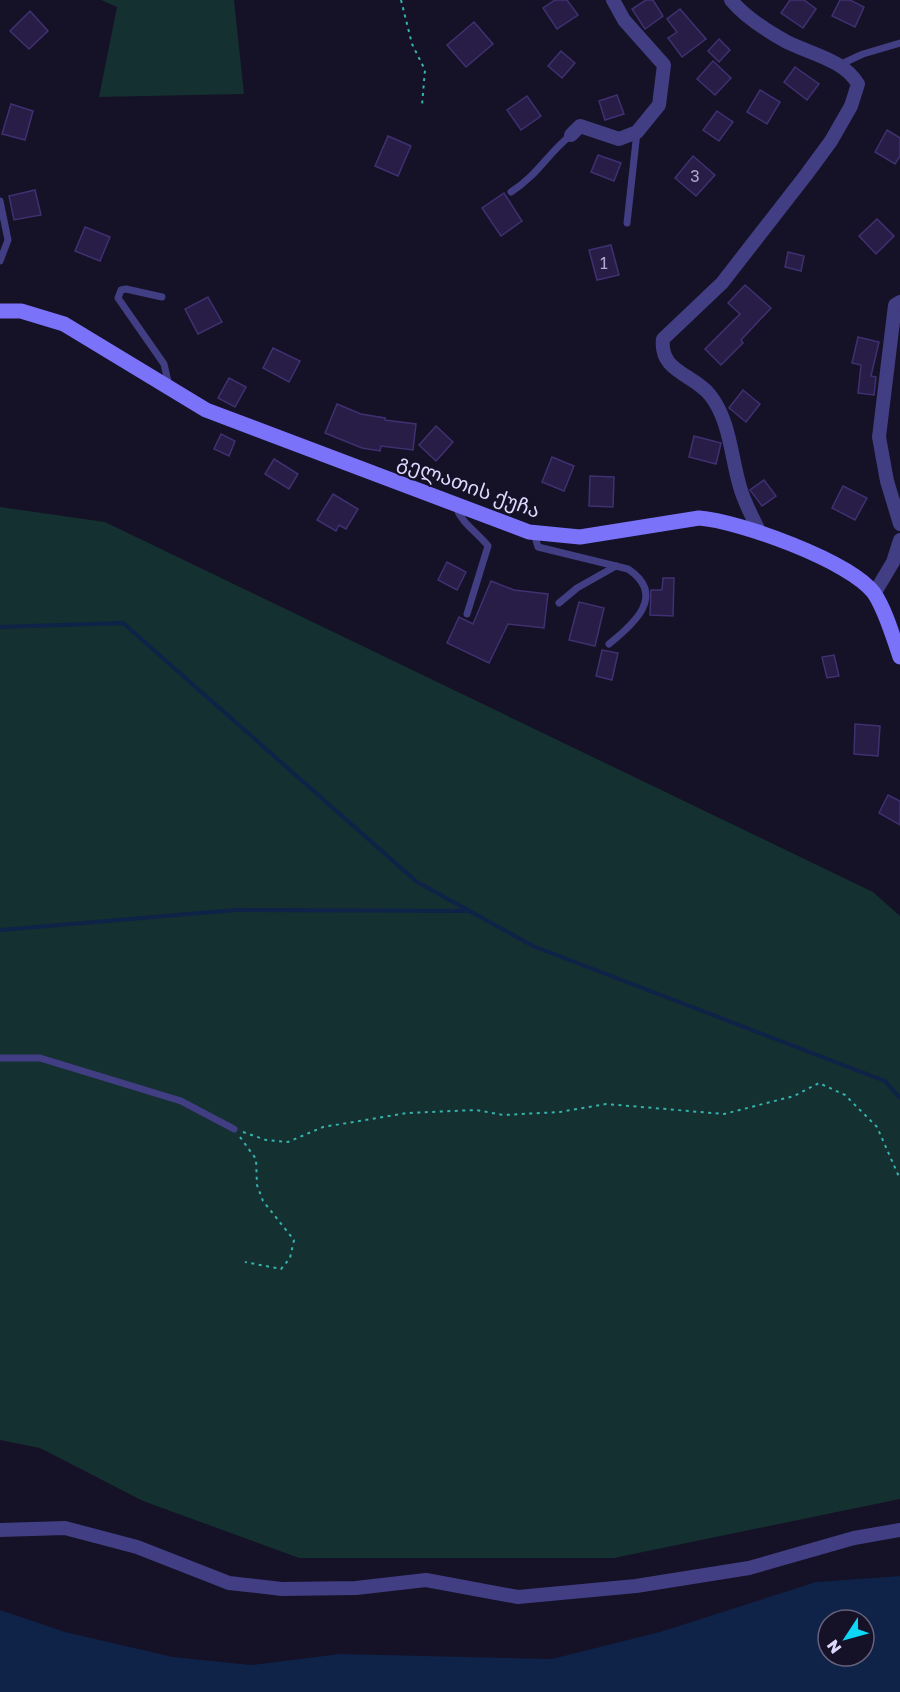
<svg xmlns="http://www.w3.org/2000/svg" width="900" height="1692" viewBox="0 0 900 1692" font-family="'Golos Text','Noto Sans Georgian',sans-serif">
  <rect width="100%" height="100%" fill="#151126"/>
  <g fill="#143030">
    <path d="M101 0H234L244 94 99 97 117 7Z"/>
    <path d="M0 507 105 522 873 892 900 916V1499L614 1558H299L143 1501 40 1448 0 1440Z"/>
  </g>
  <path fill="#0f2247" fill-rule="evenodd" d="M900 1576V1692H0V1610L65 1632 173 1657 251 1665 340 1654 552 1659 660 1632 816 1582ZM828 1620H864V1656H828Z"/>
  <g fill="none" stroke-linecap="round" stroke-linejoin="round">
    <g stroke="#0f2247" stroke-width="4">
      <path d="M0 627 123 623 417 882 533 946 885 1081 900 1098"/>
      <path d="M1 930 236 910 470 911"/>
    </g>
  </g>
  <g fill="#271d46" stroke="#3f3171" stroke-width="1.5">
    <path d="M555 0H567L578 15 557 29 543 8Z"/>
    <path d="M646 0H653L663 16 645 29 632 9Z"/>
    <path d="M790 0H804L816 9 803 28 781 13Z"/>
    <path d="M840 0H850L864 7 855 27 832 16Z"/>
    <path d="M680 9 706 39 682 57 668 38 677 32 667 19Z"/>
    <path d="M30 11 48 31 29 49 10 31Z"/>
    <path d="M474 22 493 44 466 67 447 45Z"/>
    <path d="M719 39 730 50 719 62 708 51Z"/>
    <path d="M561 51 575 63 562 78 548 66Z"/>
    <path d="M713 61 731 78 715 95 697 79Z"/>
    <path d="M795 67 819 84 807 100 784 82Z"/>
    <path d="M760 90 780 102 767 124 747 112Z"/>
    <path d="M617 95 624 114 605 120 599 101Z"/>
    <path d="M527 96 541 116 521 130 507 110Z"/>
    <path d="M11 104 33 111 25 140 2 134Z"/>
    <path d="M717 111 733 122 719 141 703 130Z"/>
    <path d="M887 130 900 138V156L895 164 875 152Z"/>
    <path d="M388 136 411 146 398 176 375 166Z"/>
    <path d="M598 155 621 163 614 181 591 172Z"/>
    <path d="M693 156 715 175 696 196 675 178Z"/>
    <path d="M35 190 41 215 14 220 9 196Z"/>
    <path d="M504 193 522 221 501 236 482 208Z"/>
    <path d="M877 219 894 236 876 254 859 236Z"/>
    <path d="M85 227 110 237 100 261 75 251Z"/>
    <path d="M611 245 619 275 597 280 589 250Z"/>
    <path d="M788 252 804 256 801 271 785 267Z"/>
    <path d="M745 285 771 308 741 340 743 343 721 365 705 349 740 314 728 303Z"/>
    <path d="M208 297 222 322 198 334 185 309Z"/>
    <path d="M858 337 879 342 871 376 876 377 874 395 858 393 861 365 852 363Z"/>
    <path d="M273 348 300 361 289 382 263 368Z"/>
    <path d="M229 378 246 387 235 407 218 398Z"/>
    <path d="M743 390 760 404 746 422 729 408Z"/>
    <path d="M337 404 361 414 385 418V420L416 424 413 450 381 446 380 451 362 448 325 433Z"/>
    <path d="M436 426 453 442 436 461 419 445Z"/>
    <path d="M221 434 235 441 229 456 214 449Z"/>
    <path d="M694 436 721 443 716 464 689 457Z"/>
    <path d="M552 457 574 466 564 491 542 482Z"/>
    <path d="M274 459 298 474 289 489 265 474Z"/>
    <path d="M590 476 614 477 613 507 589 506Z"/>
    <path d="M764 480 776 496 762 506 750 490Z"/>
    <path d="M843 486 867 498 855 520 832 508Z"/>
    <path d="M333 494 358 509 346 529 339 525 336 531 317 520Z"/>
    <path d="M447 562 466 572 457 590 438 580Z"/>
    <path d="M663 578H674L673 616 650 615 651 590H662Z"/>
    <path d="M491 581 514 590 548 594 544 628 508 624 489 663 447 643 459 617 473 624Z"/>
    <path d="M579 602 604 608 595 646 569 640Z"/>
    <path d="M602 650 618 653 612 680 596 676Z"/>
    <path d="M834 655 839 676 827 678 822 657Z"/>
    <path d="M855 724 880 726 878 756 854 754Z"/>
    <path d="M888 795 900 801V825L879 813Z"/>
  </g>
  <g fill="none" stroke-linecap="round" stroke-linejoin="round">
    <g stroke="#35b3af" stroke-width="2" stroke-dasharray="3 4.5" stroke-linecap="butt">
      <path d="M401 0 412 44 425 70 422 105"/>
      <path d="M243 1132 266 1140 288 1142 323 1127 407 1113 476 1110 503 1115 560 1112 606 1104 724 1114 794 1096 819 1083 845 1095 877 1127 900 1179"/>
      <path d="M240 1137 256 1159 257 1185 263 1201 294 1240 290 1258 281 1269 245 1262"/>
    </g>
    <g stroke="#423e83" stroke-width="7">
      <path d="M839 65 863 54 900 43"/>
      <path d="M511 192C538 175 547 154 571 135"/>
      <path d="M0 201 8 240 0 261"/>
      <path d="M627 223 637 132"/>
      <path d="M162 297 126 289 121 290 118 298 164 364 169 386"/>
      <path d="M456 507C462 524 477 532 488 546L467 614"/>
      <path d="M534 533 538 547 628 569C667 595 634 624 609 644"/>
      <path d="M559 603 577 588 616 566"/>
      <path d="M0 1058H40L181 1101 234 1129"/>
    </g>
    <g stroke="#423e83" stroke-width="14">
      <path d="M731 0C745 17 767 31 787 42 811 54 844 60 858 84L851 106 831 141 806 175 722 283 663 339C659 372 694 374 710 395 730 420 731 457 740 487 744 502 753 518 760 533"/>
      <path d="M571 135 580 126 619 139 637 132 659 105 664 65 624 20 613 0"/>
      <path d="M900 302 895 305 879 437 887 481 900 524"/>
      <path d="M874 594 893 562 900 540"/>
      <path d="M0 1530 65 1528 137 1547 229 1583 282 1589 356 1588 426 1580 518 1597 636 1586 749 1568 854 1538 900 1530"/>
    </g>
    <path stroke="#7a73f9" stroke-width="15" d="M0 311H21L64 324 206 410 529 532 580 537 699 518C739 521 850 561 874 593 886 611 893 637 900 657"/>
  </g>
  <g text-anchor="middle" stroke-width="4.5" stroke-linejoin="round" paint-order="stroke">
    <g font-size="16" fill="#b0a9cf">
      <text x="695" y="182">3</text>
      <text x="604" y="269">1</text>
    </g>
    <g font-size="20" fill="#ddd8fd" stroke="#151126">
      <text transform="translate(469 486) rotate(20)" y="7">გელათის ქუჩა</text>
    </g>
  </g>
  <g transform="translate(846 1638) rotate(234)"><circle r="28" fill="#151126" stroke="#65617c" stroke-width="1.5"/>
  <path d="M0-4.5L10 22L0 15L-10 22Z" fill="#0dd7f4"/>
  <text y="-9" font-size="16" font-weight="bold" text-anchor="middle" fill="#ddd8fd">N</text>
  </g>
</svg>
